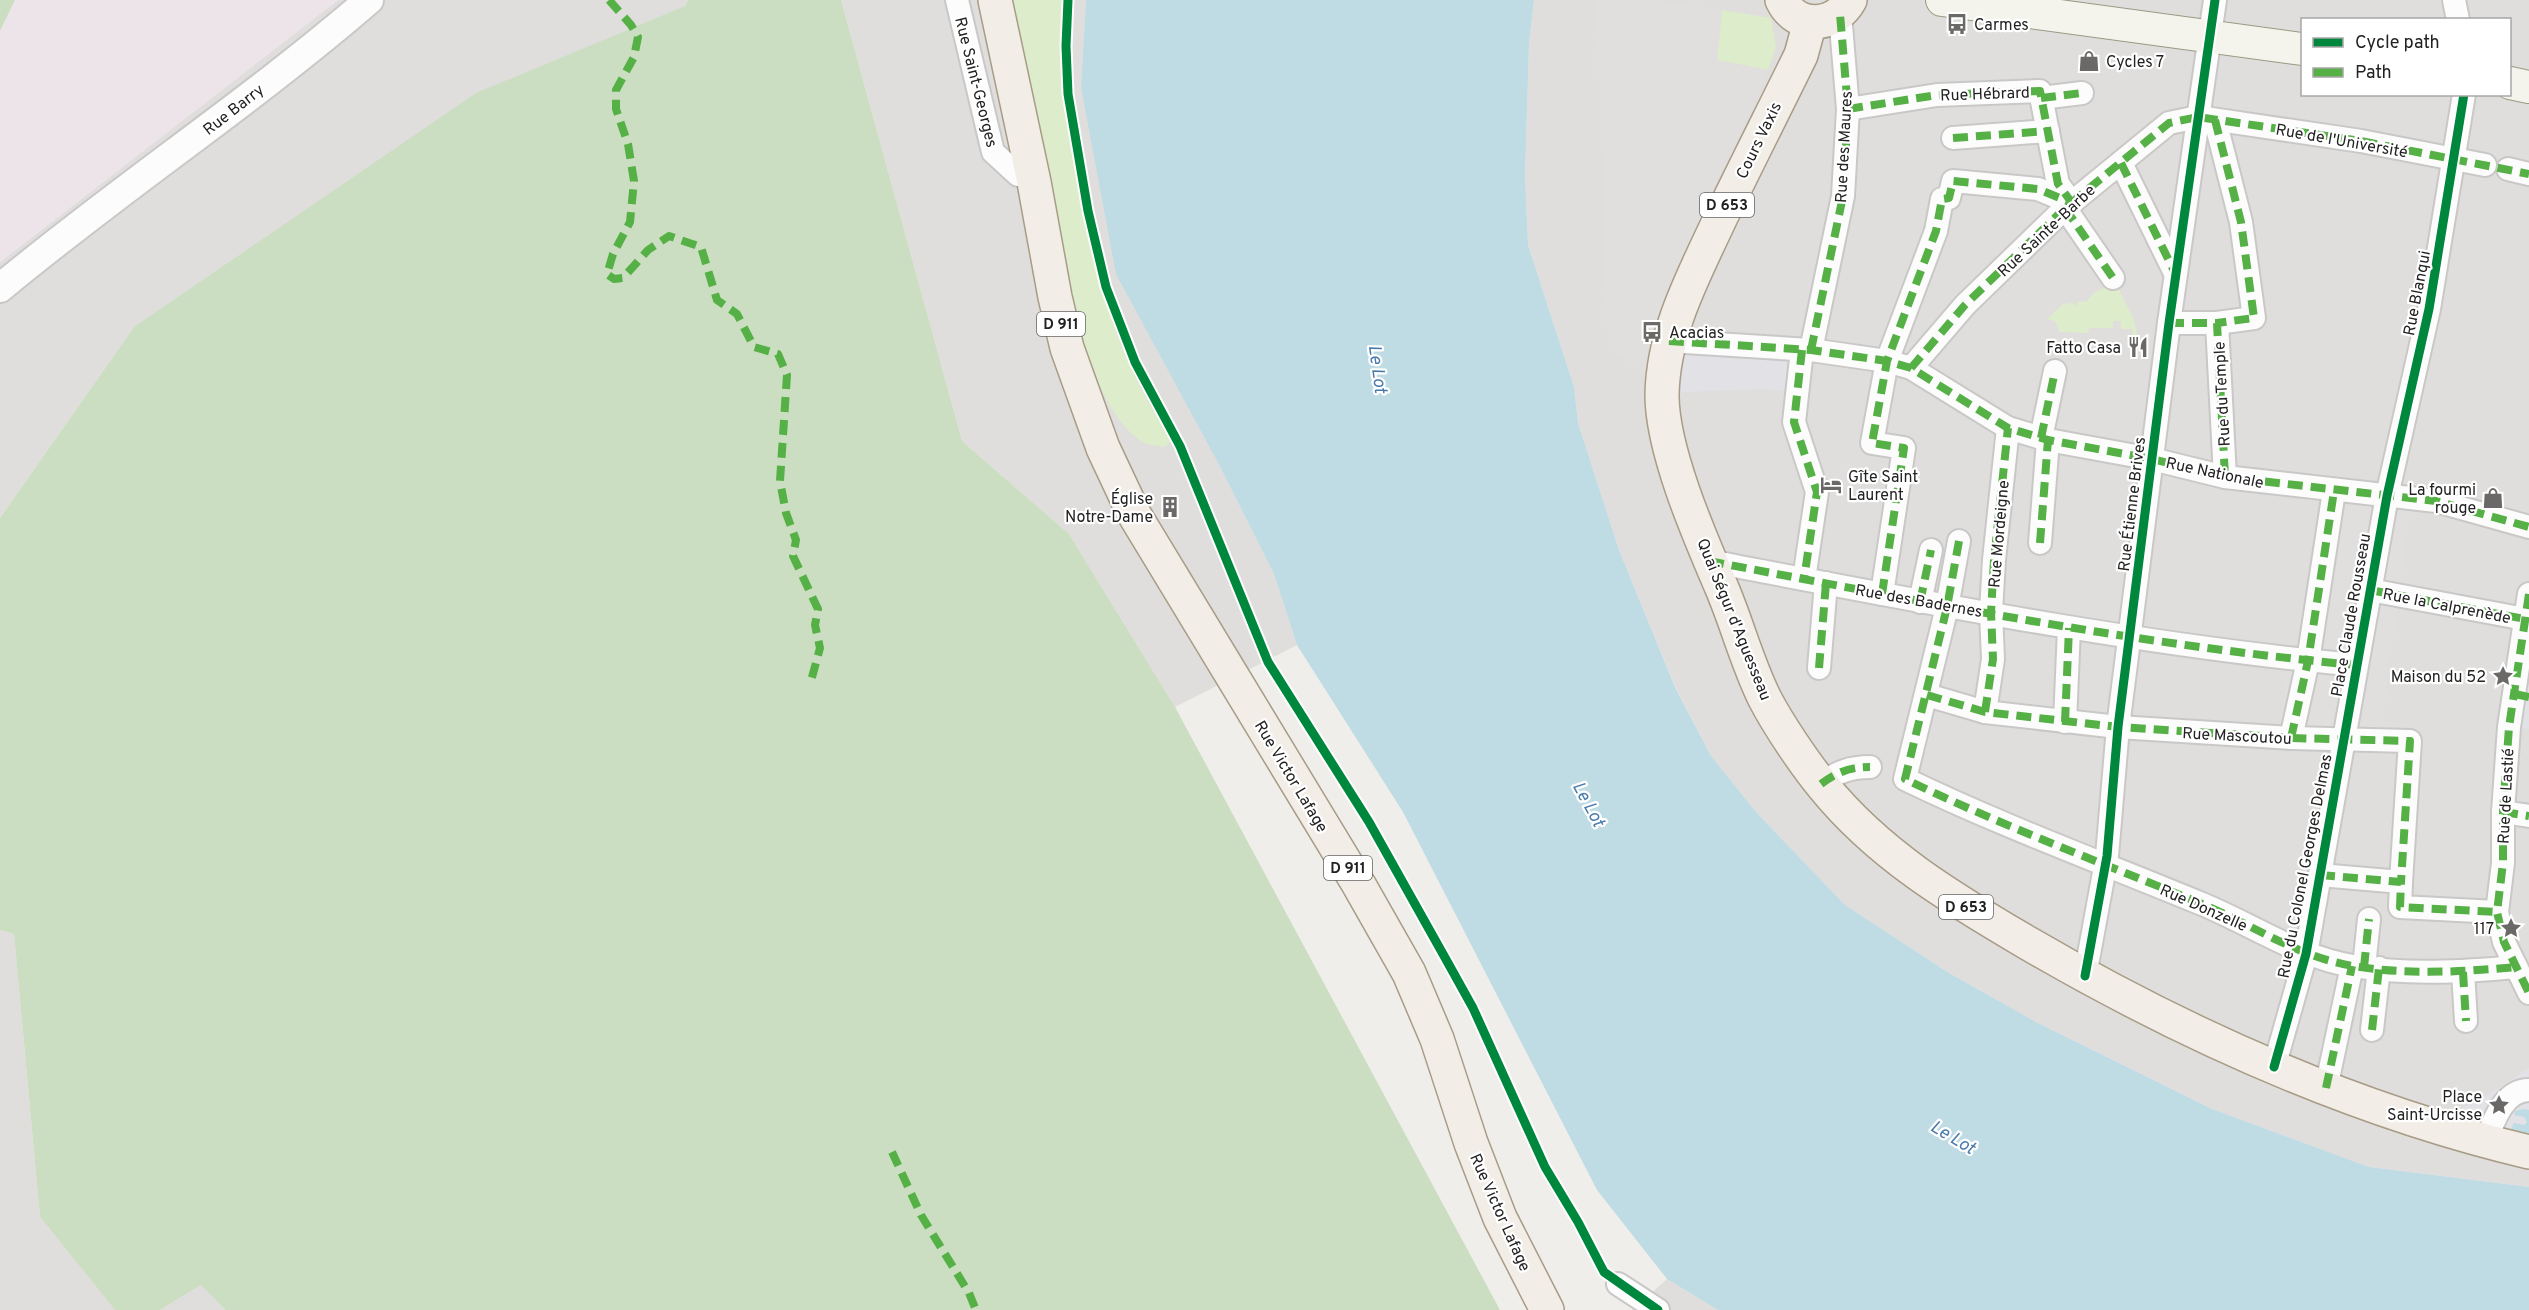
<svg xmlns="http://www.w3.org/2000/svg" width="2529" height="1310" viewBox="0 0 2529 1310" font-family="Overpass,sans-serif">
  <rect width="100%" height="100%" fill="#f0eeeb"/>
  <g fill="#dfdedc" fill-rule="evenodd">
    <path d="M338 0H688L685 6 134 327 0 518V262Z"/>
    <path d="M841 0H1086L1081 87 1215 457 1274 574 1297 645 1175 707 1069 534 962 441Z"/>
    <path d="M1534 0H2529V1187L2369 1167 2212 1109 2036 1022 1949 973 1845 905 1757 813 1711 756 1675 686 1619 550 1578 423 1574 387 1528 245 1525 176 1529 44ZM2302 20H2510V94H2302Z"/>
    <path d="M0 930 14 934 40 1217 115 1310H0Z"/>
    <path d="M1667 1279 1718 1310H1632Z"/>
    <path d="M201 1285 225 1310H160Z"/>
  </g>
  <path fill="#ede4e9" d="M15 0H338L0 262V31Z"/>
  <g fill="#ddeccb">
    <path d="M1012 0H1068C1063 47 1069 94 1075 141 1086 217 1097 296 1130 366 1142 392 1157 417 1171 442L1164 447C1155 445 1145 445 1138 439 1103 412 1086 350 1073 310Z"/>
    <path d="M1722 10 1771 18 1776 47 1768 70 1717 60Z"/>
    <path d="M2115 282 2134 320 2137 335H2133L2132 329H2121V321H2113V328H2089L2088 333 2060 332 2055 321 2047 319 2064 303 2066 305 2069 302 2076 306 2078 301 2086 302 2094 293Z"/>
  </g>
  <g fill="#cbdec1">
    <path d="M0 0H15L0 31Z"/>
    <path d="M688 0H841L962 441 1069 534 1175 707 1500 1310H225L201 1285 160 1310H115L40 1217 14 934 0 930V518L134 327 476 93 685 6Z"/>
  </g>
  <g fill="#e0dfde">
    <path d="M1597 0H1648L1722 10 1717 60 1768 70 1654 336 1644 372 1608 349Z"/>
    <path d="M2325 497 2411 499 2380 739 2279 738 2287 671 2300 644Z"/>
  </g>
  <g fill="#e2e1e5">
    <path d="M1671 329 1809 339 1803 391 1762 389 1662 393Z"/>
    <path d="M2516 683 2529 685V729L2514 727Z"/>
    <path d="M2529 1068V1142L2459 1122 2461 1108 2478 1101Z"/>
  </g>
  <g fill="#bfdbe3">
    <path d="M1086 0H1534L1529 44 1525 176 1528 245 1574 387 1578 423 1619 550 1675 687 1711 756 1757 813 1845 905 1949 973 2036 1022 2212 1109 2369 1167 2529 1187V1310H1718L1667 1279 1597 1190 1403 812 1297 645 1274 574 1215 457 1116 274 1081 87Z"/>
    <path d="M2523 1109 2529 1110V1134C2522 1137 2516 1134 2511 1129L2514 1123 2524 1125 2527 1122 2524 1117 2514 1115 2515 1111Z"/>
  </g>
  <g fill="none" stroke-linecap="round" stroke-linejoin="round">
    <defs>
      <g id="minor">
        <path d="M957 0 993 152 1018 175 1033 176"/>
        <path d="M2454 0 2458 20"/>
        <path d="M2041 98 2082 93"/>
        <path d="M1848 109 1937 95 2040 91 2058 184 2072 203"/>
        <path d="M2215 120 2241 222 2254 318 2217 323"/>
        <path d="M1953 138 2048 131"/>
        <path d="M2121 163 2175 273"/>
        <path d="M2508 169 2529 174"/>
        <path d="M2065 208 2113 278"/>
        <path d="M2169 323H2217L2225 477"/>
        <path d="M1669 341 1811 350 1887 361 1911 368 2008 428 2048 440 2152 459 2225 477 2436 501 2529 527"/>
        <path d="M1802 350 1794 422 1817 492 1804 579"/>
        <path d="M1811 350 1843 196 1848 109 1840 14"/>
        <path d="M1911 368 1965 305 2065 208 2169 123 2198 117 2361 141 2485 165"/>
        <path d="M2041 438 2055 371"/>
        <path d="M1959 541 1947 607 1905 779C2002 826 2103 863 2202 904 2253 925 2298 957 2353 966 2406 975 2462 972 2516 967"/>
        <path d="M2040 543 2048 440"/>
        <path d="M1709 561C1924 602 2138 645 2356 665"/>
        <path d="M2370 590 2525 619"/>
        <path d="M1882 594 1904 448 1872 443 1887 361 1936 231 1942 199 1949 198 1953 181 2038 189 2072 203"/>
        <path d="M2529 594 2509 727 2503 812V863L2497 912 2504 942 2529 993"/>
        <path d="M1920 602 1931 550"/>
        <path d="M1819 668 1826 583"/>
        <path d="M1927 695 1985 712 2118 727 2291 738 2410 741 2401 882"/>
        <path d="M1985 712 1993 659 1991 612 1994 560 2008 428"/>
        <path d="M2065 722 2069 628"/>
        <path d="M2291 738 2308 661 2334 491"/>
        <path d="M1821 784C1837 772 1850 767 1870 767"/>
        <path d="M2503 812 2529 816"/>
        <path d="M2320 875 2401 882 2400 907 2497 912"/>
        <path d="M2364 967 2369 919"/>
        <path d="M2463 972 2466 1021"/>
        <path d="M2085 976 2107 856 2118 727 2169 323 2215 0"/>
        <path d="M2372 1030 2379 968"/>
        <path d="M2274 1067 2306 954 2387 496 2429 309 2464 94"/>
        <path d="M2326 1088 2352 966"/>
        <path d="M2486 1140C2494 1120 2504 1090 2529 1090"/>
        <path d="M1618 1284 1658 1310"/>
      </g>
      <path id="tertiary" d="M0 288C120 188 251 102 369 0"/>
      <g id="secondary">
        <path d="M1942 0 2302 49"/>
        <path d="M2510 83 2529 87"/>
      </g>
      <g id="primary">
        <path d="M995 0 1034 182 1055 297 1067 348 1103 448 1134 514 1359 885 1409 973 1437 1039 1471 1143 1500 1218 1547 1310"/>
        <path d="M1782 0C1796 30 1835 28 1850 0"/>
        <path d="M1810 22 1801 55C1774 110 1746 165 1719 221 1693 277 1663 332 1662 395 1662 450 1699 535 1721 586 1737 623 1747 663 1765 699 1778 724 1804 763 1823 786 1878 854 1951 898 2026 942 2182 1033 2352 1110 2529 1152"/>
      </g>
    </defs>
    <use href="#minor" stroke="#c9c8c7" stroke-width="26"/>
    <use href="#tertiary" stroke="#c9c8c7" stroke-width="32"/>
    <use href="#secondary" stroke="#999a82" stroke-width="34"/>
    <use href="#primary" stroke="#a79c86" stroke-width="36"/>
    <use href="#minor" stroke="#fdfcfc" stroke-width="22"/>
    <use href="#tertiary" stroke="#fdfcfc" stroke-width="28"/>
    <use href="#secondary" stroke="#f4f4ed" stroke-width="32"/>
    <use href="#primary" stroke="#f3ede7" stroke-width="33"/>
    <g stroke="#55b145" stroke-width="8" stroke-dasharray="15 8" stroke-linecap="butt">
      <path d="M609 0 631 25 638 37 634 57 616 90V109L628 144 634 181 630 222 613 254 607 274 614 279 623 278 648 250 669 236 701 247 717 300 737 314 754 347 778 354 787 375 780 481 786 513 796 540 793 556 818 609 815 625 820 648 811 681"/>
      <path d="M2041 98 2082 93"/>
      <path d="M1848 109 1937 95 2040 91 2058 184 2072 203"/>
      <path d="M2215 120 2241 222 2254 318 2217 323"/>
      <path d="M1953 138 2048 131"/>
      <path d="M2121 163 2175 273"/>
      <path d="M2065 208 2113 278"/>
      <path d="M2169 323H2217L2225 477"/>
      <path d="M1669 341 1811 350 1887 361 1911 368 2008 428 2048 440 2152 459 2225 477 2436 501 2529 527"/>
      <path d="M1802 350 1794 422 1817 492 1804 579"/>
      <path d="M1811 350 1843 196 1848 109 1840 14"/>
      <path d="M1911 368 1965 305 2065 208 2169 123 2198 117 2361 141 2529 174"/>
      <path d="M2041 438 2055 371"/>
      <path d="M1959 541 1947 607 1905 779C2002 826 2103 863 2202 904 2253 925 2298 957 2353 966 2406 975 2462 972 2516 967"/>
      <path d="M2040 543 2048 440"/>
      <path d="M1709 561C1924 602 2138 645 2356 665"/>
      <path d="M2370 590 2525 619"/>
      <path d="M1882 594 1904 448 1872 443 1887 361 1936 231 1942 199 1949 198 1953 181 2038 189 2072 203"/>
      <path d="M2529 594 2509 727 2503 812V863L2497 912 2504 942 2529 993"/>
      <path d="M1920 602 1931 550"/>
      <path d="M1819 668 1826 583"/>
      <path d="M2515 694 2529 697"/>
      <path d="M1927 695 1985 712 2118 727 2291 738 2410 741 2401 882"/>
      <path d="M1985 712 1993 659 1991 612 1994 560 2008 428"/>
      <path d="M2065 722 2069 628"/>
      <path d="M2291 738 2308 661 2334 491"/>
      <path d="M1821 784C1837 772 1850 767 1870 767"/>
      <path d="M2503 812 2529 816"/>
      <path d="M2320 875 2401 882 2400 907 2497 912"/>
      <path d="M2364 967 2369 919"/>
      <path d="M2463 972 2466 1021"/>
      <path d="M2372 1030 2379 968"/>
      <path d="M2326 1088 2352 966"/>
      <path d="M892 1152 921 1215 969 1293 976 1310"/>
    </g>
    <defs>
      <g id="cycleway">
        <path d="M1068 0 1066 46 1068 94 1088 211 1106 287 1135 362 1180 446 1268 662 1369 822 1448 963 1473 1008 1545 1167 1578 1222 1604 1272 1658 1310"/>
        <path d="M2085 976 2107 856 2118 727 2169 323 2215 0"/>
        <path d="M2274 1067 2306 954 2387 496 2429 309 2464 94"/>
      </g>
    </defs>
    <use href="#cycleway" stroke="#fff" stroke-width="13"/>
    <use href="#cycleway" stroke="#00873e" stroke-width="9"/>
  </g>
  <defs>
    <symbol id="bus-bare" viewBox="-9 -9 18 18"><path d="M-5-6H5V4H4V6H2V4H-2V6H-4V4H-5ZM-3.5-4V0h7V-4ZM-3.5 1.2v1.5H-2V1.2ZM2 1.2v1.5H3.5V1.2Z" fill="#6a6968" stroke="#fff" stroke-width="2.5" paint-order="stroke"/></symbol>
    <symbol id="shop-bare" viewBox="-9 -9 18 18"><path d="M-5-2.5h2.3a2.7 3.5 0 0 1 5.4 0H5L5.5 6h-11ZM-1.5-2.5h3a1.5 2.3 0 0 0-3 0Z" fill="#6a6968" stroke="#fff" stroke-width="2.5" paint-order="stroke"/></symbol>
    <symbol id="restaurant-bare" viewBox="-9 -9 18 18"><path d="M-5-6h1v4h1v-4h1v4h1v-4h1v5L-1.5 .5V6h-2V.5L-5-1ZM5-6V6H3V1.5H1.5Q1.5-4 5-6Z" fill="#6a6968" stroke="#fff" stroke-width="2.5" paint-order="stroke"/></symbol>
    <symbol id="hotel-bare" viewBox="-9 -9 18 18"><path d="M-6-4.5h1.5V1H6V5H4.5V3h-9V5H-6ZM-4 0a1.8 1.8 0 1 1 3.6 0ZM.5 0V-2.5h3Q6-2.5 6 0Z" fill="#6a6968" stroke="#fff" stroke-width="2.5" paint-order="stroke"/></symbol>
    <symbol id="building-bare" viewBox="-9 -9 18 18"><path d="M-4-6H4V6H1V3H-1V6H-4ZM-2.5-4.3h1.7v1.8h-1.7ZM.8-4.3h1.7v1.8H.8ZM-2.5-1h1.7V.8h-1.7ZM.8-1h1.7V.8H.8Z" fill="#6a6968" stroke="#fff" stroke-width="2.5" paint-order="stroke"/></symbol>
    <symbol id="sight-bare" viewBox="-9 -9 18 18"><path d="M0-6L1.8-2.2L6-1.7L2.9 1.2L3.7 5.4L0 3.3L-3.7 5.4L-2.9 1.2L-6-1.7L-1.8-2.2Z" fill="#6a6968" stroke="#fff" stroke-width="2.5" paint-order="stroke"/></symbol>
  </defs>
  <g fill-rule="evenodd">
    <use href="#bus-bare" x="1942" y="9" width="30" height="30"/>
    <use href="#shop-bare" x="2074" y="46" width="30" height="30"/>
    <use href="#bus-bare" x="1637" y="317" width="30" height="30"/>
    <use href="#restaurant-bare" x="2123" y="332" width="30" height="30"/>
    <use href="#hotel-bare" x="1816" y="470" width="30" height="30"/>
    <use href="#shop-bare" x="2478" y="483" width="30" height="30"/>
    <use href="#building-bare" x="1155" y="492" width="30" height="30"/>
    <use href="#sight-bare" x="2488" y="661" width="30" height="30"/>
    <use href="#sight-bare" x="2496" y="913" width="30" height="30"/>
    <use href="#sight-bare" x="2484" y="1090" width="30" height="30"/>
  </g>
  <g text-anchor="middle" stroke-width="4.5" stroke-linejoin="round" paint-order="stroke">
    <g fill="#fff" stroke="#646464" stroke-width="1.5">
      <rect x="1700" y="193" width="54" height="24" rx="4.5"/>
      <rect x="1037" y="312" width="48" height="24" rx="4.5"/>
      <rect x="1324" y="856" width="48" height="24" rx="4.5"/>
      <rect x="1939" y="895" width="54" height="24" rx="4.5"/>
    </g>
    <g font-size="15" font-weight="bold" fill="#222">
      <text x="1727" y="210">D 653</text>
      <text x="1061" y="329">D 911</text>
      <text x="1348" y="873">D 911</text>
      <text x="1966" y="912">D 653</text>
    </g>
    <g font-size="16" fill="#222" stroke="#fff" text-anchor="end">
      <text x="1974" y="30" text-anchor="start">Carmes</text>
      <text x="2106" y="67" text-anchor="start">Cycles 7</text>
      <text x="1669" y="338" text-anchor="start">Acacias</text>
      <text x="2121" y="353">Fatto Casa</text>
      <text x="1848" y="482" text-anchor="start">Gîte Saint<tspan x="1848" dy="18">Laurent</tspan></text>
      <text x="2476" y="495">La fourmi<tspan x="2476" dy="18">rouge</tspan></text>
      <text x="1153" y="504">Église<tspan x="1153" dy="18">Notre-Dame</tspan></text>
      <text x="2486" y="682">Maison du 52</text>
      <text x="2494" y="934">117</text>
      <text x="2482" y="1102">Place<tspan x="2482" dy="18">Saint-Urcisse</tspan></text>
    </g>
    <g font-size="16" fill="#222" stroke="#fff">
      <text transform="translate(977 82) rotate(76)" y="6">Rue Saint-Georges</text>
      <text transform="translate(1985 93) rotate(-2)" y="6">Rue Hébrard</text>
      <text transform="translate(233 109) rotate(-38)" y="6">Rue Barry</text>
      <text transform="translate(1758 140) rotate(-64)" y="6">Cours Vaxis</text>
      <text transform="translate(2342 140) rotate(10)" y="6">Rue de l'Université</text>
      <text transform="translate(1843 147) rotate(-87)" y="6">Rue des Maures</text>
      <text transform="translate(2046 230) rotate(-43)" y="6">Rue Sainte-Barbe</text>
      <text transform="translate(2416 293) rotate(-79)" y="6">Rue Blanqui</text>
      <text transform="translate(2221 394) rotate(-93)" y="6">Rue du Temple</text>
      <text transform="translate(2215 472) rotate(12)" y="6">Rue Nationale</text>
      <text transform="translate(2131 504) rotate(-83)" y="6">Rue Étienne Brives</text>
      <text transform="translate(1998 534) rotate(-85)" y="6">Rue Mordeigne</text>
      <text transform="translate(1919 600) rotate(10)" y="6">Rue des Badernes</text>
      <text transform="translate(2447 605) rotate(11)" y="6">Rue la Calprenède</text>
      <text transform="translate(2350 615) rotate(-80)" y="6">Place Claude Rousseau</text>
      <text transform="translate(1735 619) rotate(68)" y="6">Quai Ségur d'Aguesseau</text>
      <text transform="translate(2237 735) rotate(3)" y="6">Rue Mascoutou</text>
      <text transform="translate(1292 776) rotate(59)" y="6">Rue Victor Lafage</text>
      <text transform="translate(2505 796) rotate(-87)" y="6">Rue de Lastié</text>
      <text transform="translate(2304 866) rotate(-79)" y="6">Rue du Colonel Georges Delmas</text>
      <text transform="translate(2204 907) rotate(24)" y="6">Rue Donzelle</text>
      <text transform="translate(1501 1212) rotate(66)" y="6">Rue Victor Lafage</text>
    </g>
    <g font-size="18" font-style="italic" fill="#4a7aab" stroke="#fff">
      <text transform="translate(1378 369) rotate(82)" y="6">Le Lot</text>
      <text transform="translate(1589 804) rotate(62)" y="6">Le Lot</text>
      <text transform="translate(1953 1137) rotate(31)" y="6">Le Lot</text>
    </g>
  </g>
  <rect x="2301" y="18" width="210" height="78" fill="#ffffff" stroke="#a7a7a7" stroke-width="1.5"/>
  <rect x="2313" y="38" width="30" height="9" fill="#00873e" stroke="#a7a7a7" stroke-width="1.5"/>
  <text x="2355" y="48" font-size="18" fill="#222222">Cycle path</text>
  <rect x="2313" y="68" width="30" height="9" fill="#55b145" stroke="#a7a7a7" stroke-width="1.5"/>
  <text x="2355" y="78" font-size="18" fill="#222222">Path</text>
</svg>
